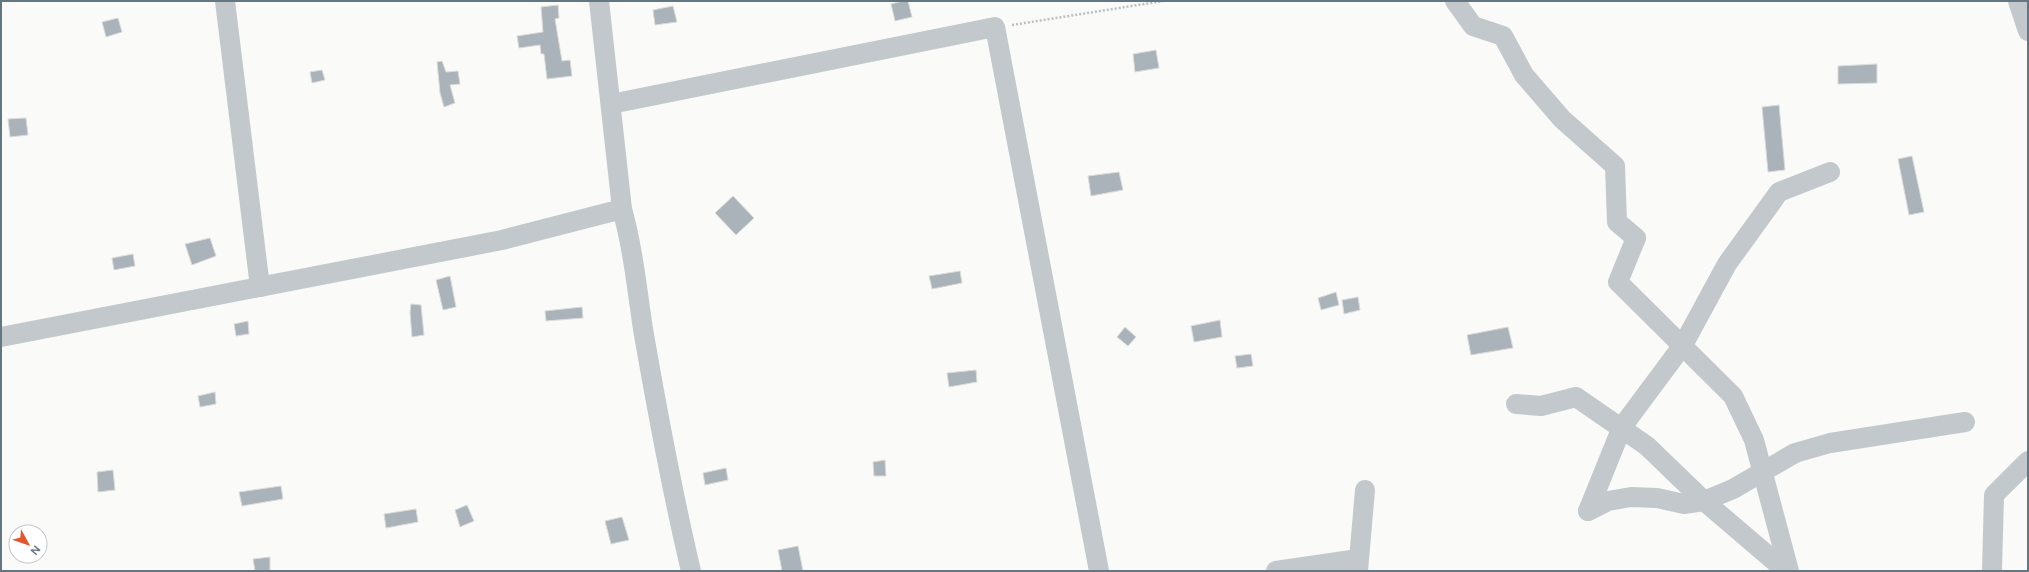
<svg xmlns="http://www.w3.org/2000/svg" width="2029" height="572" viewBox="0 0 2029 572" font-family="Figtree,sans-serif">
  <rect width="100%" height="100%" fill="#fafaf8"/>
  <g fill="#aab3b9" stroke="#dcdcda">
    <path d="M903 1H908L912 17 895 21 891 4Z"/>
    <path d="M558 5 559 18 555 19 562 61 570 60 572 76 547 79 544 54H541L540 45 519 48 517 36 543 32 541 7Z"/>
    <path d="M673 6 677 22 655 25 653 10Z"/>
    <path d="M118 18 122 32 106 37 102 22Z"/>
    <path d="M1156 50 1159 68 1135 72 1133 54Z"/>
    <path d="M442 61 446 72 458 71 460 84 450 85 455 103 444 107 440 93 437 62Z"/>
    <path d="M1877 64V83L1838 84V66Z"/>
    <path d="M322 70 325 80 312 83 310 72Z"/>
    <path d="M1779 105 1785 170 1768 172 1762 107Z"/>
    <path d="M26 118 28 135 10 137 8 119Z"/>
    <path d="M1912 156 1924 212 1909 215 1898 159Z"/>
    <path d="M1119 172 1123 190 1091 196 1088 176Z"/>
    <path d="M733 196 754 218 736 235 715 213Z"/>
    <path d="M210 238 216 256 192 265 185 244Z"/>
    <path d="M133 254 135 266 114 270 112 258Z"/>
    <path d="M960 271 962 283 932 289 929 276Z"/>
    <path d="M450 276 456 307 443 310 436 280Z"/>
    <path d="M1336 292 1339 305 1321 310 1318 298Z"/>
    <path d="M1358 297 1360 310 1344 314 1342 300Z"/>
    <path d="M411 304 421 305 424 335 412 337 410 312Z"/>
    <path d="M582 307 583 318 546 321 545 311Z"/>
    <path d="M1220 320 1222 337 1194 342 1191 326Z"/>
    <path d="M248 321 249 334 236 336 234 324Z"/>
    <path d="M1125 327 1136 337 1128 346 1117 337Z"/>
    <path d="M1508 327 1513 348 1471 355 1467 335Z"/>
    <path d="M1251 354 1253 366 1237 368 1235 356Z"/>
    <path d="M976 370 977 382 949 387 947 373Z"/>
    <path d="M215 392 216 404 200 407 198 396Z"/>
    <path d="M885 460 886 476H874L873 462Z"/>
    <path d="M726 468 728 480 705 485 703 473Z"/>
    <path d="M113 470 115 490 98 492 97 472Z"/>
    <path d="M281 486 283 499 242 506 239 492Z"/>
    <path d="M467 505 474 521 460 527 455 510Z"/>
    <path d="M416 509 418 522 386 528 384 514Z"/>
    <path d="M622 517 629 540 611 544 605 521Z"/>
    <path d="M798 546 803 571H782L778 550Z"/>
    <path d="M270 557V571H255L253 559Z"/>
  </g>
  <g fill="none" stroke-linecap="round" stroke-linejoin="round">
    <path stroke="#bbbfc2" stroke-width="2.5" stroke-dasharray="2 2" stroke-linecap="butt" d="M1012 25 1163 1"/>
    <g stroke="#c3c8cc" stroke-width="20">
      <path d="M225 1 260 287"/>
      <path d="M599 1 622 209C633 248 637 289 643 329 657 410 672 491 691 571"/>
      <path d="M1455 1 1473 26 1503 36 1524 75 1562 119 1615 166 1617 222 1636 238 1618 282 1733 396 1754 440 1789 571"/>
      <path d="M2018 1 2028 31"/>
      <path d="M611 104 995 27 1099 571"/>
      <path d="M1 337 502 240 622 209"/>
      <path d="M1516 404 1541 406 1576 397 1647 446 1704 501 1786 571"/>
      <path d="M1588 511 1622 427 1683 345 1727 264 1779 192 1830 172"/>
      <path d="M1588 511 1608 501 1631 497 1657 498 1684 504 1704 501 1733 489 1795 453 1830 443 1965 422"/>
      <path d="M1276 571 1358 559"/>
      <path d="M1358 571 1365 490"/>
      <path d="M1992 571 1994 495 2028 461"/>
    </g>
  </g>
  <rect width="2029" height="572" fill="none" stroke="#657683" stroke-width="4"/>
  <g transform="translate(28 544) rotate(130)"><circle r="19" fill="#ffffff" stroke="#c1c8cd"/>
  <path d="M0-3L7 15L0 10L-7 15Z" fill="#e4572e"/>
  <text y="-6" font-size="11" font-weight="bold" text-anchor="middle" fill="#657683">N</text>
  </g>
</svg>
